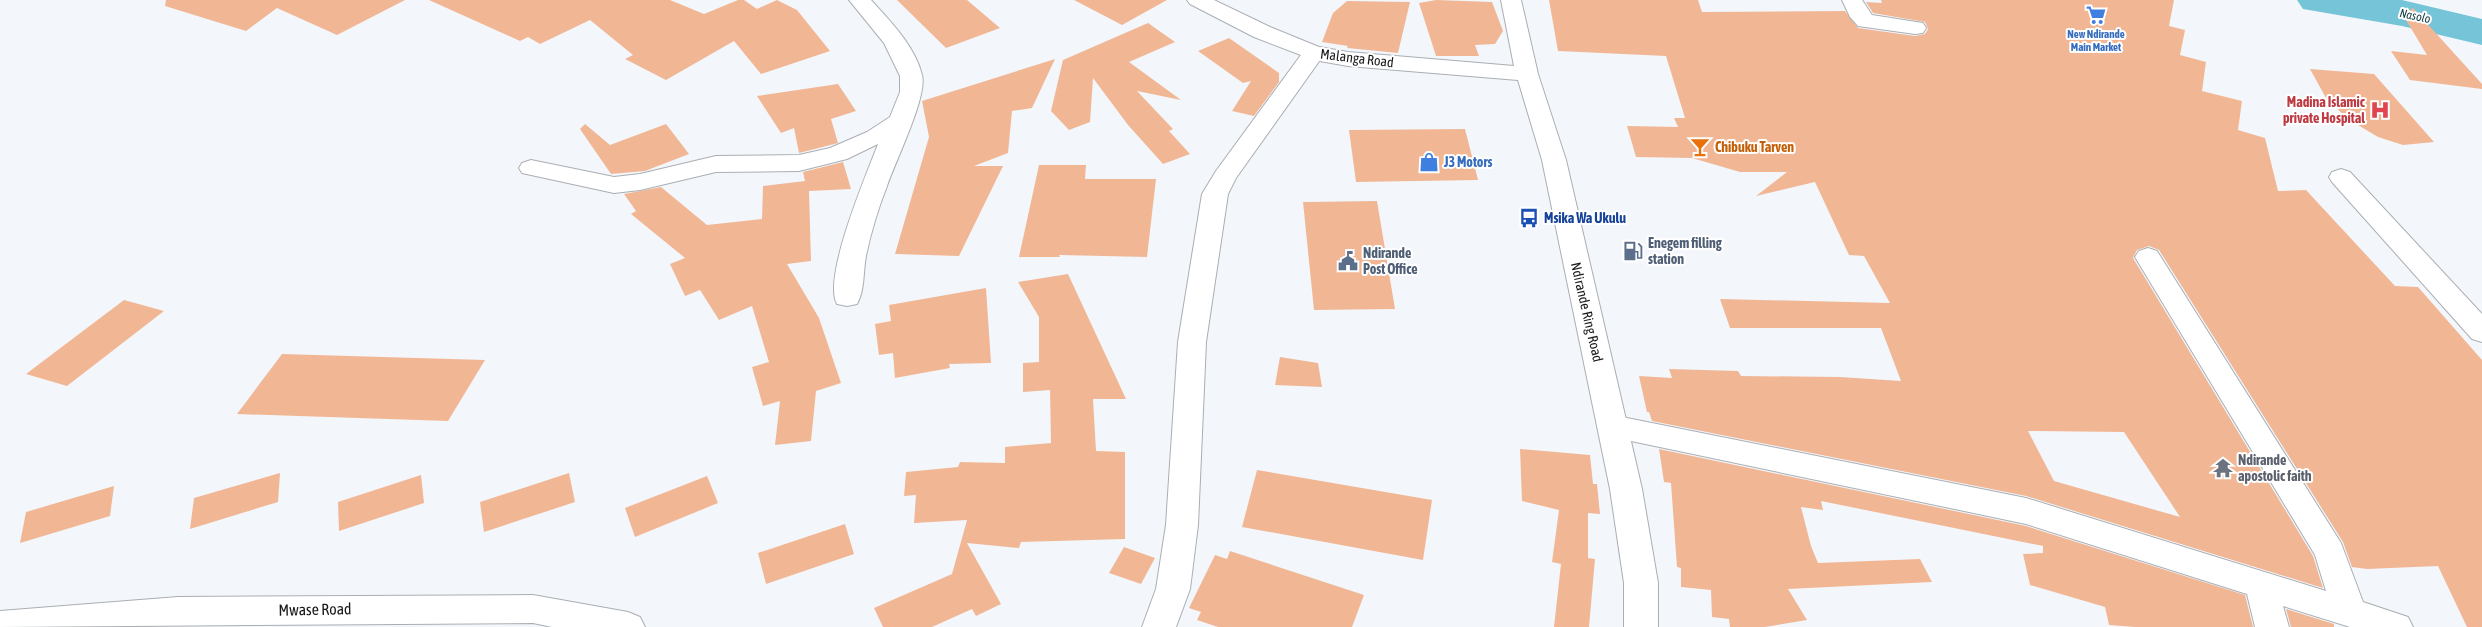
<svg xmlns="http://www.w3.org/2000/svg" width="2482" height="627" viewBox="0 0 2482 627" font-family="'Asap Condensed',sans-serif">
  <rect width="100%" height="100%" fill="#f3f7fc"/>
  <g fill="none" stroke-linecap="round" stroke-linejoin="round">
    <path fill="#75c4d7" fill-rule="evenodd" d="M2297 0H2402L2482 19V45L2402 26 2303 9Z"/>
  </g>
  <g fill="#f1b795" fill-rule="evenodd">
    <path d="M166 0H405L337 35 277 8 246 31 165 6Z"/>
    <path d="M429 0H670L704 14 738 0H744L757 9 777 0 797 10 830 51 761 74 734 41 666 80 625 59 633 55 590 20 540 44 528 37 520 41Z"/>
    <path d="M897 0H967L1000 28 946 48Z"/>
    <path d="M1074 0H1167L1122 25Z"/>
    <path d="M1436 0 1492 2 1503 31 1495 44 1475 45 1479 56H1436L1419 3Z"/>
    <path d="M1549 0H1698L1702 12 1845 11 1858 28 1915 36 1925 34 1928 29 1925 22 1873 13 1866 2 1882 3 1881 0H2174L2169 26 2185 30 2180 55 2206 62 2202 91 2242 101 2238 130 2265 138 2278 191 2306 190 2395 286 2418 287 2482 360V627H2467L2438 566 2367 569 2352 567 2343 542 2159 250 2149 246 2137 250 2133 258 2313 556 2323 588 2026 496 1652 421 1649 412H1647L1639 376 1672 378 1669 369 1738 371 1741 376 1840 377 1901 381 1881 328H1730L1720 299 1890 303 1864 256 1849 255 1815 182 1756 196 1787 172H1740L1692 158 1636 157 1627 126 1678 127 1674 118H1685L1666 56 1558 51ZM2028 431 2124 432 2180 517 2054 481Z"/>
    <path d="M1347 1 1410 2 1398 53 1347 48 1348 46 1322 42 1333 13Z"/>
    <path d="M2413 8 2482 84V89L2410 80 2391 51 2427 55 2403 15Z"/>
    <path d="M1148 23 1175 42 1129 62 1181 100 1137 91 1173 129 1169 131 1190 154 1163 164 1128 125 1093 78 1090 122 1069 130 1051 111 1063 60Z"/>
    <path d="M1229 38 1279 73V82L1254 116 1232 111 1251 81 1243 83 1198 51Z"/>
    <path d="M1055 59 1032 108 1012 111 1008 153 974 166H1003L959 256 895 254 929 137 922 101Z"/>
    <path d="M2310 69 2374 74 2434 142 2403 145 2378 137 2348 119 2326 98Z"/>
    <path d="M838 84 856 111 831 119 838 143 799 153 794 128 781 133 757 96Z"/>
    <path d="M585 124 610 145 666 124 689 154 645 171 611 174 580 129Z"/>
    <path d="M1465 129 1478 180 1356 182 1349 130Z"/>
    <path d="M843 162 851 189 809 191 811 261 787 264 819 318 841 383 816 391 811 441 775 445 780 401 763 406 752 367 769 362 752 306 719 320 700 290 685 296 670 264 685 258 631 214 636 211 624 194 661 187 707 225 762 219 763 186 805 181 803 172Z"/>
    <path d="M1039 165H1086L1085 179H1156L1147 257 1059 255 1060 257H1019Z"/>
    <path d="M1377 201 1395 309 1314 310 1303 202Z"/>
    <path d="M1068 274 1126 399H1093L1096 451 1125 452V539L1021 542 1019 548 967 543 1001 604 976 616 972 609 932 627H883L874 608 952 574 967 520 914 523 916 495 904 496 906 472 958 467 960 462 1005 463V447L1051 443 1050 390 1023 392V363L1039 362V317L1018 282Z"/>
    <path d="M986 288 991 363 949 364 950 368 895 378 893 353 879 355 875 324 891 321 889 305Z"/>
    <path d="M124 300 164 311 67 386 26 374Z"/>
    <path d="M282 354 485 360 448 421 237 414Z"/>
    <path d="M1280 357 1318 363 1322 387 1275 385Z"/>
    <path d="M1520 449 1590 455 1593 484H1597L1600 514 1588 513V558L1595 559 1589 627H1554L1561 564 1552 562 1559 510 1522 501Z"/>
    <path d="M1659 449 2026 526 2245 595 2253 627H2135L2109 625 2105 607 2030 585 2023 554 2043 553V546L1821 501 1823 510 1801 507 1811 546 1818 563 1920 559 1932 582 1788 589 1807 620 1765 627H1730L1729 619 1712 617 1711 590 1681 587V568L1677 567 1671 483 1664 482Z"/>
    <path d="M1257 470 1432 500 1423 560 1242 527Z"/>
    <path d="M280 473 278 502 190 529 194 498Z"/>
    <path d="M569 473 575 502 484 532 480 502Z"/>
    <path d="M421 475 424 503 339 531 338 502Z"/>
    <path d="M707 476 718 503 635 537 625 508Z"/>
    <path d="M114 486 110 516 20 543 26 512Z"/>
    <path d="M845 524 854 554 766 584 758 553Z"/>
    <path d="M1124 547 1155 558 1141 584 1109 573Z"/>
    <path d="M1230 551 1364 595 1352 627H1218L1197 620 1201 612 1189 608 1215 555 1227 559Z"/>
    <path d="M2286 609 2334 624V627H2291Z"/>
  </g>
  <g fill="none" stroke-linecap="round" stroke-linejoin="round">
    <defs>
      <g id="street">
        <path d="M849 0H871C890 21 915 46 922 75 928 96 895 162 887 186 878 209 871 232 866 256 863 271 865 290 857 304L847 306 837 304C822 278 867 173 878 144L847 159 799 171 716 172 640 190 614 193 522 173 519 168 522 163 531 160 614 177 640 174 716 156 799 155 830 148 867 132 890 117 900 92V76L884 43Z"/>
        <path d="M1842 0H1862L1872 15 1923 23 1926 28 1923 33 1915 34 1858 26 1850 17Z"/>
        <path d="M1314 46 1322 48 1325 53 1236 178 1228 194 1206 342 1198 525 1190 589 1176 627H1142L1156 589 1166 525 1178 342 1202 194 1216 171 1306 48Z"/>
        <path d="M2341 169 2350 172 2482 314V342L2472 339 2332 182 2329 177 2332 172Z"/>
        <path d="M2148 248 2157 251 2341 543 2363 602 2408 617 2413 627H2350L2283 606 2289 627H2255L2247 594 2026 524 1612 437 1601 434 1597 426 1601 418 1612 415 2026 498 2326 591 2315 555 2135 257 2139 251Z"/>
        <path d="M533 595 628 612 640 617 645 627H552L533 623 0 627V611L178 597Z"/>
      </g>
      <path id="secondary" d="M1187 0H1214L1270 27 1319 47 1348 52 1514 66 1501 0H1521L1538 74 1566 160 1642 489 1658 583V627H1624V583L1610 489 1542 160 1518 80 1348 66 1314 60 1254 37 1190 4Z"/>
    </defs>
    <use href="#street" stroke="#aaaeb3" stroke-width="2"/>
    <use href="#secondary" stroke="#aaaeb3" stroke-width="2"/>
    <use href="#street" fill="#fff" fill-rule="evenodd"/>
    <use href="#secondary" fill="#fff" fill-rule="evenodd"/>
  </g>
  <defs>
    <symbol id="supermarket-bare" viewBox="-9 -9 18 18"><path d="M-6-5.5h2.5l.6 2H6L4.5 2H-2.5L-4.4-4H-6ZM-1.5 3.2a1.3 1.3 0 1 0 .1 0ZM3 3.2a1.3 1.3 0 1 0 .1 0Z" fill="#3f7fe0" stroke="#fff" stroke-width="2.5" paint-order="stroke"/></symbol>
    <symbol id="hospital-bare" viewBox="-9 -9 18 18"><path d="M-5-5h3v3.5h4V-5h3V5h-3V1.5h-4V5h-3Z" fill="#e0444e" stroke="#fff" stroke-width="2.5" paint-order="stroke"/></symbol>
    <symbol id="bar-bare" viewBox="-9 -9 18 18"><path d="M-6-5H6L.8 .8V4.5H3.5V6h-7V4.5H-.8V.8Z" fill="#e8710a" stroke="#fff" stroke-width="2.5" paint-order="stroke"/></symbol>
    <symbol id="shop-bare" viewBox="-9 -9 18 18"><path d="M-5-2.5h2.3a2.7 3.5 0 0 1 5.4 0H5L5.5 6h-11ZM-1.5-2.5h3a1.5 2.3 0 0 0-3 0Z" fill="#3f7fe0" stroke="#fff" stroke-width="2.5" paint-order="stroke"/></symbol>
    <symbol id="bus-bare" viewBox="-9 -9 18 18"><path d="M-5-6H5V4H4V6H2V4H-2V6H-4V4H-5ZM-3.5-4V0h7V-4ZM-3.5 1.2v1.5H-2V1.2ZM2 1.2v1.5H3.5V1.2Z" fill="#1a4fb4" stroke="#fff" stroke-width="2.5" paint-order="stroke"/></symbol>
    <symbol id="fuel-bare" viewBox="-9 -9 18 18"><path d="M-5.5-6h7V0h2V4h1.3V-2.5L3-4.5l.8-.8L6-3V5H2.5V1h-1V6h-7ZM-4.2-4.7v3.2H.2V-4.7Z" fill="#5c6f8a" stroke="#fff" stroke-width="2.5" paint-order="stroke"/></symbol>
    <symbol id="civic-bare" viewBox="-9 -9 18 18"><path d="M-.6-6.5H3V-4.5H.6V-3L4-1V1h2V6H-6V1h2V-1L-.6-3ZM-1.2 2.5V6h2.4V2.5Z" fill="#5c6f8a" stroke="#fff" stroke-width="2.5" paint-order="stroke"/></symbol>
    <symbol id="temple-bare" viewBox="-9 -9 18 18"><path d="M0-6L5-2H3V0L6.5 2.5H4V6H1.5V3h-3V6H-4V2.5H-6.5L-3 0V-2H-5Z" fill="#6b7280" stroke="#fff" stroke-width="2.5" paint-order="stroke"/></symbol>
  </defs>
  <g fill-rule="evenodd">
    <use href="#supermarket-bare" x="2082" y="1" width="28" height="28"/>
    <use href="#hospital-bare" x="2366" y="96" width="28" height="28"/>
    <use href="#bar-bare" x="1686" y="133" width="28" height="28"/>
    <use href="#shop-bare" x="1415" y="148" width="28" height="28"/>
    <use href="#bus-bare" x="1515" y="204" width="28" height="28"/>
    <use href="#fuel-bare" x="1619" y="237" width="28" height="28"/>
    <use href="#civic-bare" x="1334" y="247" width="28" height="28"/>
    <use href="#temple-bare" x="2209" y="454" width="28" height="28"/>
  </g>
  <g text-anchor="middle" stroke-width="4" stroke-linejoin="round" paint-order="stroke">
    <g font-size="11" font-weight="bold" fill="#366cbe" stroke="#fff">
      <text x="2096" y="38">New Ndirande<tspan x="2096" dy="13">Main Market</tspan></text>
    </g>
    <g font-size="12" font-style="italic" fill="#153b43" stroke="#fff">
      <text transform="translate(2415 16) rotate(12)" y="4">Nasolo</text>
    </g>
    <g font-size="14" fill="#191a1c" stroke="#fff">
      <text transform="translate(1357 58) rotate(7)" y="5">Malanga Road</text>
      <text transform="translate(1587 312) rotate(77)" y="5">Ndirande Ring Road</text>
    </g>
    <g font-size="14" font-weight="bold" fill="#be3a42" stroke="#fff" text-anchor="end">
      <text x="2365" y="107">Madina Islamic<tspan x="2365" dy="16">private Hospital</tspan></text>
    </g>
    <g font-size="14" font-weight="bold" fill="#c56008" stroke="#fff" text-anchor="start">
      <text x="1715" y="152">Chibuku Tarven</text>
    </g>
    <g font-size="14" font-weight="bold" fill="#366cbe" stroke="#fff" text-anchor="start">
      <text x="1444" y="167">J3 Motors</text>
    </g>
    <g font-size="14" font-weight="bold" fill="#164399" stroke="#fff" text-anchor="start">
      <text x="1544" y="223">Msika Wa Ukulu</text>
    </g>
    <g font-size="14" font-weight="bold" fill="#4e5e75" stroke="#fff" text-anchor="start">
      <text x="1648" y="248">Enegem filling<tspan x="1648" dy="16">station</tspan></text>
      <text x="1363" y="258">Ndirande<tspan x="1363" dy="16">Post Office</tspan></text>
    </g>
    <g font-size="14" font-weight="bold" fill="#5b616d" stroke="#fff" text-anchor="start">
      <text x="2238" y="465">Ndirande<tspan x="2238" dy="16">apostolic faith</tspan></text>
    </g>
    <g font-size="16" fill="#191a1c" stroke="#fff">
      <text transform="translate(315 609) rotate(-1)" y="6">Mwase Road</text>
    </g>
  </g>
</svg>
